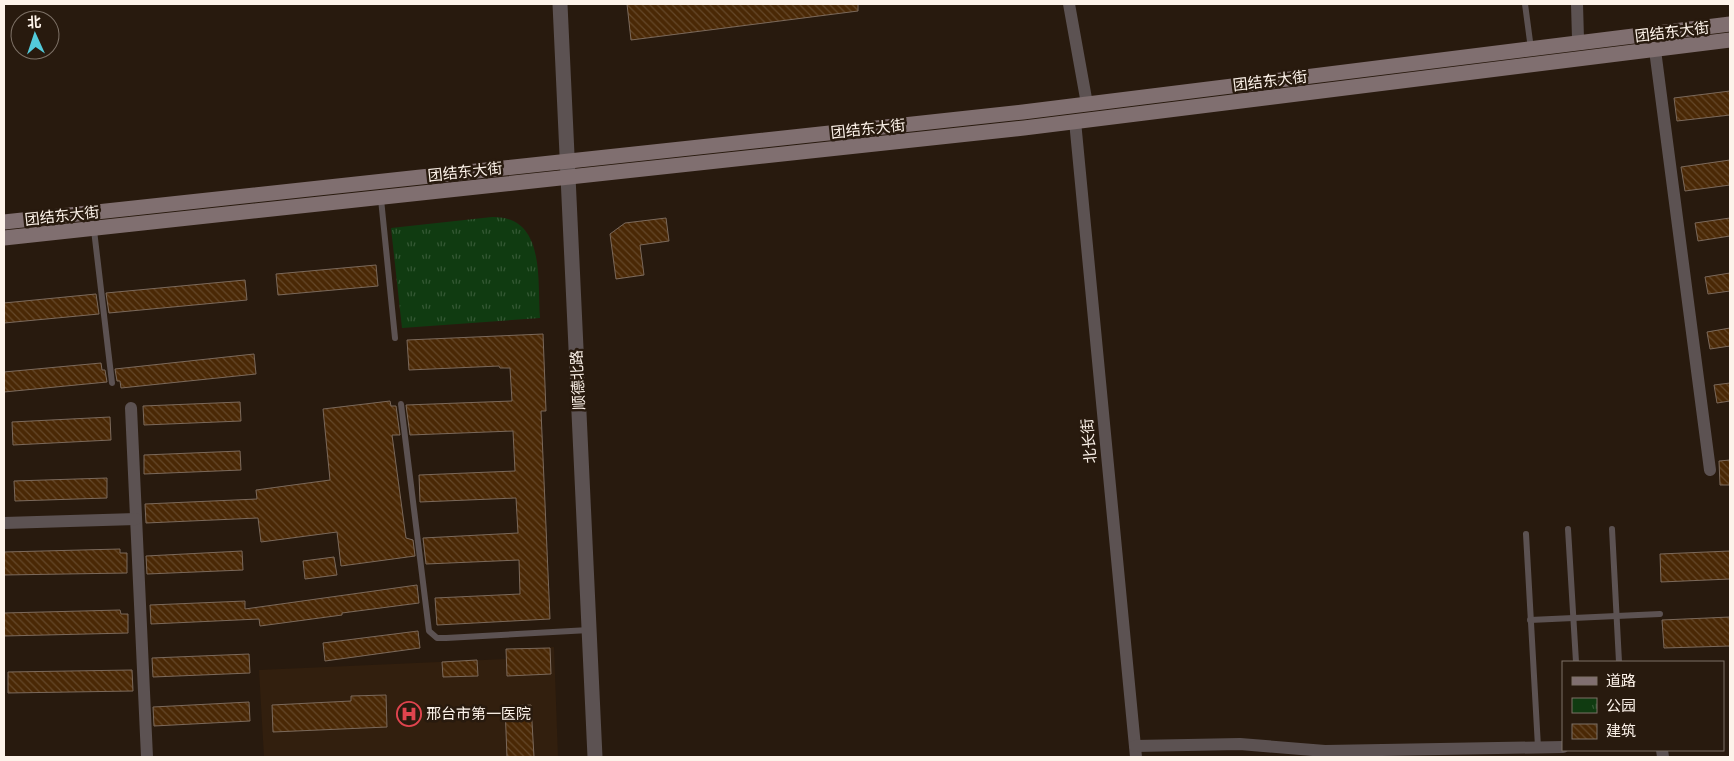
<svg xmlns="http://www.w3.org/2000/svg" width="1734" height="761" viewBox="0 0 1734 761" font-family="'Sofia Sans Condensed','Noto Sans SC',sans-serif">
  <defs>
    <pattern id="park-tufts" width="24" height="20" patternUnits="userSpaceOnUse" patternTransform="scale(1.25)"><rect width="24" height="20" fill="#103b11"/><path d="M3 7l-1-3M5 7V3M7 7l1-3M15 17l-1-3M17 17v-4M19 17l1-3" fill="none" stroke="#345834"/></pattern>
    <pattern id="building-back-hatch" width="6" height="6" patternUnits="userSpaceOnUse" patternTransform="scale(1.25)"><rect width="6" height="6" fill="#4a2805"/><path d="M-1 5l2 2M0 0l6 6M5-1l2 2" fill="none" stroke="#65482a"/></pattern>
  </defs>
  <rect width="100%" height="100%" fill="#281a0e"/>
  <path fill="#321f0e" d="M554 647 558 757H264L259 670 506 659V649Z"/>
  <path fill="url(#park-tufts)" d="M492 217C546 216 537 279 540 318L402 328 391 228Z"/>
  <g fill="url(#building-back-hatch)" stroke="#7b695b">
    <path d="M627 4H858V11L631 40Z"/>
    <path d="M1730 91V115L1677 121 1674 98Z"/>
    <path d="M1730 160V185L1685 191 1681 167Z"/>
    <path d="M666 218 669 241 640 245 644 275 616 279 610 234 625 223Z"/>
    <path d="M1730 218V236L1698 241 1695 223Z"/>
    <path d="M376 265 378 286 278 295 276 274Z"/>
    <path d="M1730 273V291L1708 294 1705 277Z"/>
    <path d="M245 280 247 300 109 313 106 293Z"/>
    <path d="M96 294 99 314 4 323V303Z"/>
    <path d="M1730 328V346L1710 349 1707 332Z"/>
    <path d="M543 334 546 411H541L550 619 437 625 435 598 520 594 519 560 426 564 423 538 518 533 516 498 420 502 419 475 515 471 513 431 410 435 406 405 512 401 510 368H500L499 366 409 370 407 340Z"/>
    <path d="M254 354 256 374 121 388 120 381H117L115 369Z"/>
    <path d="M101 363 102 370H105L107 382 4 392V372Z"/>
    <path d="M1730 383V401L1717 403 1714 385Z"/>
    <path d="M390 401 391 406H396L400 435H392L406 538 413 540 415 556 341 566 337 532 261 542 258 518 146 523 145 504 257 499 256 490 330 480 323 409Z"/>
    <path d="M240 402 241 421 144 425 143 406Z"/>
    <path d="M110 417 111 440 13 445 12 422Z"/>
    <path d="M240 451 241 470 144 474V455Z"/>
    <path d="M1730 460V485H1720L1719 461Z"/>
    <path d="M107 478V498L15 501 14 481Z"/>
    <path d="M120 549V553H127V573L4 575V552Z"/>
    <path d="M242 551 243 570 147 574 146 556Z"/>
    <path d="M1730 551V579L1661 582 1660 554Z"/>
    <path d="M334 557 337 575 305 579 303 561Z"/>
    <path d="M417 585 419 603 342 613V615L260 626 259 619 151 624 150 605 245 601V609Z"/>
    <path d="M120 610 121 614H128V633L4 636V613Z"/>
    <path d="M1730 617V646L1664 648 1662 620Z"/>
    <path d="M418 631 420 648 325 661 323 643Z"/>
    <path d="M550 648 551 674 507 676 506 649Z"/>
    <path d="M249 654 250 673 153 677 152 658Z"/>
    <path d="M477 660 478 676 443 677 442 662Z"/>
    <path d="M132 670 133 691 8 693V672Z"/>
    <path d="M386 695 387 727 273 732 272 705 351 701V696Z"/>
    <path d="M249 702 250 721 154 726 153 707Z"/>
    <path d="M531 705 534 757H507L505 706Z"/>
  </g>
  <g fill="none" stroke-linecap="round" stroke-linejoin="round">
    <g stroke="#5c5252" stroke-width="6">
      <path d="M1525 4 1531 49"/>
      <path d="M381 199 395 338"/>
      <path d="M94 230 112 383"/>
      <path d="M401 404 429 631 437 638H446L589 630"/>
      <path d="M1568 529 1576 662"/>
      <path d="M1612 529 1619 662"/>
      <path d="M1526 534 1538 747"/>
      <path d="M1530 620 1660 614"/>
    </g>
    <g stroke="#5c5252" stroke-width="12">
      <path d="M1069 4 1087 104"/>
      <path d="M1577 4 1578 39"/>
      <path d="M1655 50 1710 470"/>
      <path d="M1075 121 1136 757"/>
      <path d="M131 408 147 757"/>
      <path d="M4 523 136 519"/>
      <path d="M1135 746 1240 744 1325 751 1563 747"/>
      <path d="M1662 750 1663 757"/>
    </g>
    <path stroke="#5c5252" stroke-width="15" d="M560 4 595 757"/>
    <g stroke="#806f70" stroke-width="15">
      <path d="M4 222 1023 112 1730 24"/>
      <path d="M4 238 1024 128 1730 40"/>
    </g>
  </g>
  <defs>
    <symbol id="hospital-ring" viewBox="-11 -11 22 22"><circle r="9.5" fill="#281a0e" stroke="#e0444e" stroke-width="1.5"/><path d="M-5-5h3v3.5h4V-5h3V5h-3V1.5h-4V5h-3Z" fill="#e0444e"/></symbol>
  </defs>
  <g fill-rule="evenodd">
    <use href="#hospital-ring" x="395" y="700" width="28" height="28"/>
  </g>
  <g text-anchor="middle" stroke-width="5" stroke-linejoin="round" paint-order="stroke">
    <g font-size="15" fill="#fdf3ea" stroke="#281a0e">
      <text transform="translate(1672 32) rotate(-7)" y="5">团结东大街</text>
      <text transform="translate(1270 81) rotate(-7)" y="5">团结东大街</text>
      <text transform="translate(868 129) rotate(-6)" y="5">团结东大街</text>
      <text transform="translate(465 172) rotate(-6)" y="5">团结东大街</text>
      <text transform="translate(62 216) rotate(-6)" y="5">团结东大街</text>
      <text transform="translate(578 380) rotate(-93)" y="5">顺德北路</text>
      <text transform="translate(1089 441) rotate(-95)" y="5">北长街</text>
    </g>
    <g font-size="15" fill="#fdf3ea" stroke="#281a0e" text-anchor="start">
      <text x="426" y="719">邢台市第一医院</text>
    </g>
  </g>
  <rect width="1734" height="761" fill="none" stroke="#fdf3ea" stroke-width="10"/>
  <rect x="1562" y="661" width="162" height="90" fill="#281a0e" stroke="#7d7166"/>
  <rect x="1572" y="677" width="25" height="8" fill="#806f70" stroke="#7d7166"/>
  <text x="1606" y="686" font-size="15" fill="#fdf3ea">道路</text>
  <rect x="1572" y="698" width="25" height="15" fill="url(#park-tufts)" stroke="#7d7166"/>
  <text x="1606" y="711" font-size="15" fill="#fdf3ea">公园</text>
  <rect x="1572" y="724" width="25" height="15" fill="url(#building-back-hatch)" stroke="#7d7166"/>
  <text x="1606" y="736" font-size="15" fill="#fdf3ea">建筑</text>
  <g transform="translate(35 35) rotate(357)"><circle r="24" fill="#281a0e" stroke="#7d7166"/>
  <path d="M0-4L9 19L0 12L-9 19Z" fill="#53cbdb"/>
  <text y="-8" font-size="14" font-weight="bold" text-anchor="middle" fill="#fdf3ea">北</text>
  </g>
</svg>
